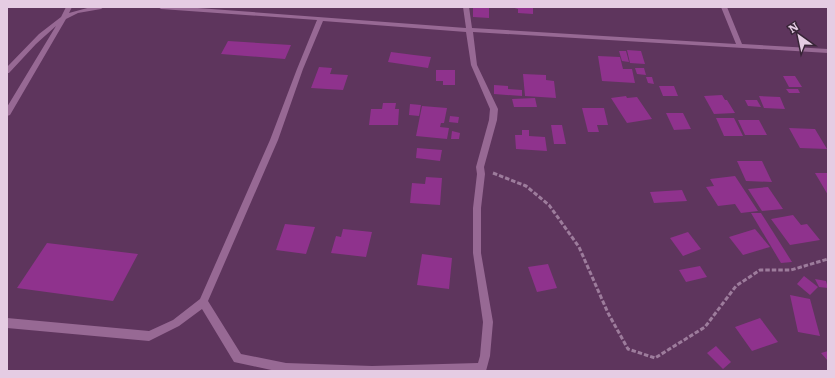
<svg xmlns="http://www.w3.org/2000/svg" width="835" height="378" viewBox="0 0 835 378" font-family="Literata,serif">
  <rect width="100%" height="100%" fill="#5e355d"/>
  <g fill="#8f328d">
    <path d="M473 7H489V18L473 17Z"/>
    <path d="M511 7H533V14L518 13V9Z"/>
    <path d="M228 41 291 45 285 59 221 54Z"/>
    <path d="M627 50 641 51 645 64 630 63Z"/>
    <path d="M619 51H626L629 62 622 61Z"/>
    <path d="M391 52 414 55 431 57 428 68 388 62Z"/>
    <path d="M598 56 620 57 623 69H632L635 83 602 81Z"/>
    <path d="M319 67 332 68 330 74 348 75 343 90 311 88Z"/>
    <path d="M635 68H644L646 75 637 74Z"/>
    <path d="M436 70H455V85H443V81H436Z"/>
    <path d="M523 74 546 75V80L554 81 556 98 525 96Z"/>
    <path d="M783 76H795L802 87H789Z"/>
    <path d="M646 77H652L654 84 648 83Z"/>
    <path d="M494 85 508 86V89L522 90V96L494 94Z"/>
    <path d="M659 86H674L678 96H663Z"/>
    <path d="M786 89H798L800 93H789Z"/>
    <path d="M722 95 725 100H727L735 113 714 114 704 96Z"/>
    <path d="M626 96 627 98 637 97 652 119 627 123 611 98Z"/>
    <path d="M759 96 780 97 785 109 764 108Z"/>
    <path d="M535 98 537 107H514L512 99Z"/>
    <path d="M745 100H757L761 107 748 106Z"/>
    <path d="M383 103H396L395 109H399L398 125H369L371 109H382Z"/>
    <path d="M410 104 421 105 419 116 409 115Z"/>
    <path d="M422 106 447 108 444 123H441L440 127 449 128 447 139 416 136Z"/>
    <path d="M582 108H604L608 125H597L599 132H588Z"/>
    <path d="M666 113H683L691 129 674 130Z"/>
    <path d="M450 116 459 117 458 123 449 122Z"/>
    <path d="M716 118H734L743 136H724Z"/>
    <path d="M738 120H759L767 135H745Z"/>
    <path d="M551 125H562L566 144H554Z"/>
    <path d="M789 128 815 129 827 149 800 148Z"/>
    <path d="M522 130H529V136L545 137 547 151 516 149 515 135H522Z"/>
    <path d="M452 131 460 133 459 139H451Z"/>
    <path d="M417 148 442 150 440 161 416 158Z"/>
    <path d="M737 161H762L772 182 746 181Z"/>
    <path d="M815 173H828V195Z"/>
    <path d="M735 176 758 211 741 213 735 204 718 206 706 187 714 186 710 179Z"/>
    <path d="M426 177 442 178 440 205 410 203 412 183 425 184Z"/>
    <path d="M768 187 783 209 762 211 748 189Z"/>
    <path d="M682 190 687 201 654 203 650 192Z"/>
    <path d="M751 213H761L792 262 781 263Z"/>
    <path d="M793 215 801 225 807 224 820 240 790 245 771 219Z"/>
    <path d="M285 224 315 227 306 254 276 250Z"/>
    <path d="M343 229 372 232 366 257 331 253 336 236 341 237Z"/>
    <path d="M755 229 770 247 743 255 729 237Z"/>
    <path d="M688 232 701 249 683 256 670 238Z"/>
    <path d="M47 243 138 254 113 301 17 288Z"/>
    <path d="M422 254 452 258 449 289 417 285Z"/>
    <path d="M548 264 557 288 537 292 528 267Z"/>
    <path d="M700 266 707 277 686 282 679 270Z"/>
    <path d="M804 276 818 287 810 295 797 284Z"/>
    <path d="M815 279 826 281 828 288 819 287Z"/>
    <path d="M790 295 810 299 820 336 798 332Z"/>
    <path d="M760 318 778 342 752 351 735 327Z"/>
    <path d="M716 346 731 362 723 369 707 353Z"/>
    <path d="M828 351V361L821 353Z"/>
  </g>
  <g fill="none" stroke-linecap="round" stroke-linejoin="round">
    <path stroke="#9d7c9c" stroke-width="3" stroke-dasharray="4.5 2" stroke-linecap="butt" d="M493 173 526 186 549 205 579 247 608 313 628 349 655 358 705 327 736 286 760 270H791L828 259"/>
    <g fill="#976994" fill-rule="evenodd">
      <path d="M66 7H72L69 13 91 7H104L101 9 78 13 66 19 10 115 7 116V107L56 26 36 44 9 73H7V67L39 34 61 17Z"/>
      <path d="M158 7H184L466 28 463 7H469L472 28 736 44 721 7H727L742 44 828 49V53L473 32 477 65 498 109 497 120 484 167 485 174 481 208V253L493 322 490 356 486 371H276L234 362 202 309 179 326 149 341 7 328V318L149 331 173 320 200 299 270 140 297 69 317 20 161 9ZM323 21 466 32 471 65 490 109 489 120 476 167 477 174 473 208V253L483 322 480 356 478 363 372 366 286 363 241 354 208 301 278 140 303 69Z"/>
    </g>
  </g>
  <rect width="835" height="378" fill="none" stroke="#e5cce3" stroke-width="16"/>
  <g transform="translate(799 36) rotate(327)" stroke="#382537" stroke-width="3" paint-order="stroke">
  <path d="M0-3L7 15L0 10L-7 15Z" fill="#e5cce3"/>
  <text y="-6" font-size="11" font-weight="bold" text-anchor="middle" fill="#e5cce3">N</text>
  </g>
</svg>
